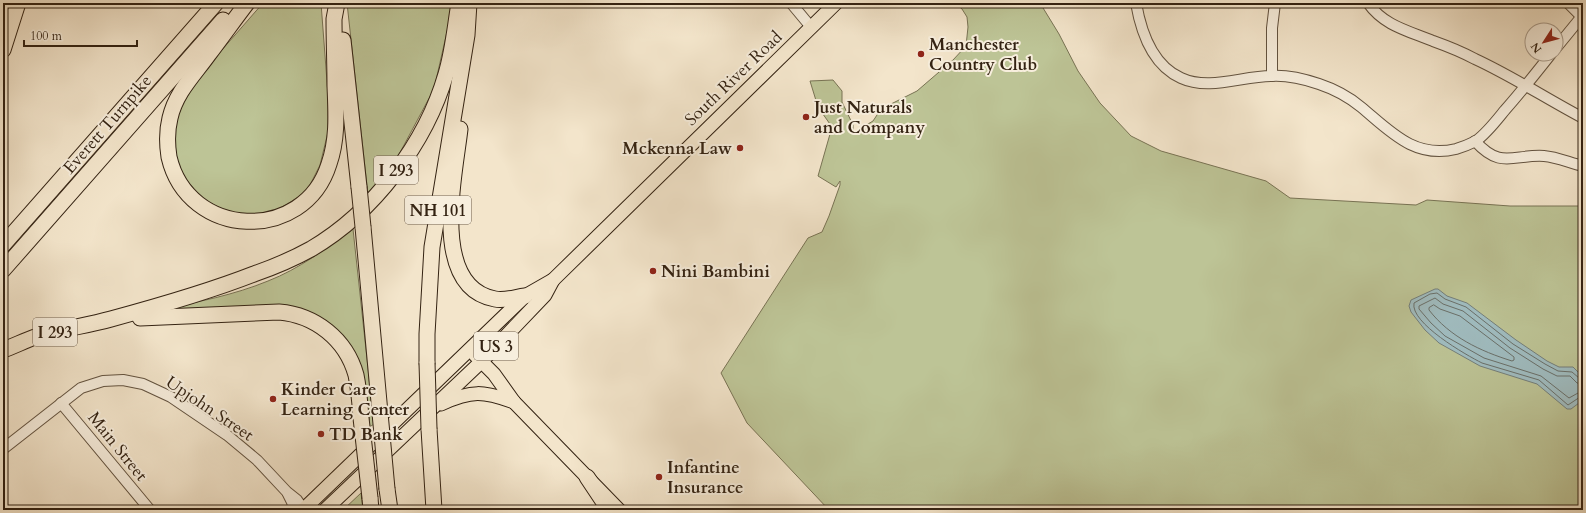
<svg xmlns="http://www.w3.org/2000/svg" width="1586" height="513" viewBox="0 0 1586 513" font-family="Cardo,serif">
  <rect width="100%" height="100%" fill="#f3e5cb"/>
  <filter id="stains"><feTurbulence type="fractalNoise" baseFrequency=".005" numOctaves="4"/><feColorMatrix values="0 0 0 0 .2 0 0 0 0 .09 0 0 0 0 .02 0 0 0 .5 -.17"/></filter>
  <radialGradient id="worn" r=".72"><stop offset=".6" stop-color="#630" stop-opacity="0"/><stop offset="1" stop-color="#630" stop-opacity=".3"/></radialGradient>
  <g fill="#bdc496" stroke="#787354">
    <path d="M3 3H17L3 44Z"/>
    <path d="M263 3H321L328 95V132L320 165 307 191 286 205 265 215 233 214 204 200 188 182 178 167 172 126 186 91Z"/>
    <path d="M347 3H452L451 14 434 89 396 160 368 195Z"/>
    <path d="M955 3H1040L1059 34 1078 71 1100 103 1131 136 1161 151 1266 181 1290 198 1416 205 1427 200 1510 206H1583V510H829L747 423 721 373 808 238 822 232 829 216 840 185V181L836 187 818 176 832 127 818 107 810 81 833 80 842 91V102L853 125V133L873 121 881 109 917 91 953 60 966 46 968 27 967 17 962 9Z"/>
    <path d="M353 229 374 424 368 428 362 372 311 314 162 309C198 302 234 295 268 281 299 269 327 248 353 229Z"/>
    <path d="M361 493 363 510H342H343Z"/>
  </g>
  <path fill="#a0bdc1" stroke="#747f7b" d="M1435 289H1438L1447 296 1467 303 1516 340 1547 361 1559 367H1573L1583 377V400L1571 409H1567L1537 384 1480 366 1439 343 1425 330 1411 312 1409 306 1411 300Z"/>
  <g fill="none" stroke-linecap="round" stroke-linejoin="round">
    <g stroke="#6a706a" stroke-width="1">
      <path d="M1434 305 1440 309 1460 316 1514 357V360L1512 361C1480 351 1450 337 1429 310V308Z"/>
      <path d="M1583 379 1579 378 1572 372 1558 371 1545 364 1513 344 1466 307 1445 299 1437 293 1430 294 1414 303C1410 323 1466 355 1482 363L1539 380 1568 405 1580 397H1583"/>
      <path d="M1583 384 1577 383 1570 376H1557L1543 369 1510 348 1463 311 1443 304 1435 298 1419 306V309L1431 323 1445 336 1484 358 1541 376 1569 398 1578 393 1583 392"/>
    </g>
    <defs>
      <g id="minor">
        <path d="M791 3 811 27"/>
        <path d="M1136 3C1141 32 1152 65 1181 78 1209 91 1242 76 1271 76 1286 75 1304 79 1319 84 1334 89 1349 97 1361 107 1390 131 1414 159 1456 149 1463 147 1470 144 1476 141 1487 133 1496 121 1505 110 1521 92 1536 73 1551 54"/>
        <path d="M1368 3C1384 26 1409 31 1433 41 1447 46 1462 52 1475 59 1512 76 1547 99 1583 118"/>
        <path d="M1568 3 1582 17"/>
        <path d="M1556 48 1583 15"/>
        <path d="M1272 76V28L1275 3"/>
        <path d="M1475 141C1501 170 1513 154 1544 156 1557 157 1570 163 1583 166"/>
        <path d="M61 403 150 510"/>
        <path d="M3 449 81 388 103 381 123 380 143 384 171 397 227 435 257 460 287 492 297 500 304 510"/>
        <path d="M288 494 292 502 294 510"/>
      </g>
      <g id="major">
        <path d="M475 355 494 374 514 402 619 510"/>
        <path d="M441 404C472 390 483 391 514 402"/>
        <path d="M303 510 525 296 553 280 836 3"/>
        <path d="M325 510 482 361 545 295 553 280"/>
      </g>
      <g id="highway">
        <path d="M247 3C234 20 222 37 209 54 194 75 176 92 170 118 167 130 167 144 169 157 188 239 304 244 329 164 338 138 336 112 335 86 335 64 334 42 334 19L337 3"/>
        <path d="M343 40 359 187"/>
        <path d="M3 50 18 3"/>
        <path d="M460 129C455 174 429 287 495 299 505 301 516 297 525 296"/>
        <path d="M363 227 380 413"/>
        <path d="M3 245 216 3"/>
        <path d="M3 270 223 20"/>
        <path d="M140 318 279 312C315 315 346 339 356 375 359 389 360 404 361 418"/>
        <path d="M3 350C14 346 24 341 35 337 60 329 86 326 111 319 159 306 208 292 254 274 274 267 293 259 311 249 374 212 426 143 446 74 453 51 455 27 459 3"/>
        <path d="M427 363V334L432 247 467 35 469 3"/>
        <path d="M429 429 434 510"/>
        <path d="M587 477 603 501 607 510"/>
        <path d="M387 489 390 510"/>
        <path d="M370 498 371 510"/>
      </g>
    </defs>
    <use href="#minor" stroke="#635340" stroke-width="12"/>
    <use href="#major" stroke="#332212" stroke-width="15"/>
    <use href="#highway" stroke="#332212" stroke-width="17"/>
    <use href="#minor" stroke="#f7eedd" stroke-width="10"/>
    <use href="#major" stroke="#f3e5cb" stroke-width="13"/>
    <use href="#highway" stroke="#f3e5cb" stroke-width="15"/>
    <defs>
      <g id="highway-bridge">
        <path d="M359 187 363 227"/>
        <path d="M427 363 429 429"/>
        <path d="M380 413 387 489"/>
        <path d="M361 418 370 498"/>
      </g>
    </defs>
    <use href="#highway-bridge" stroke="#332212" stroke-width="17" stroke-linecap="butt"/>
    <use href="#highway-bridge" stroke="#f3e5cb" stroke-width="15"/>
  </g>
  <g fill="#8f2418" stroke="#f7eedd" stroke-width="1.5">
    <circle cx="921" cy="54" r="4"/>
    <circle cx="806" cy="117" r="4"/>
    <circle cx="740" cy="148" r="4"/>
    <circle cx="653" cy="271" r="4"/>
    <circle cx="273" cy="399" r="4"/>
    <circle cx="321" cy="434" r="4"/>
    <circle cx="659" cy="477" r="4"/>
  </g>
  <g text-anchor="middle" stroke-width="4" stroke-linejoin="round" paint-order="stroke">
    <g fill="#f7eedd" stroke="#6e5f4f" stroke-width="1">
      <rect x="374" y="156" width="44" height="28" rx="3"/>
      <rect x="405" y="196" width="66" height="28" rx="3"/>
      <rect x="33" y="318" width="44" height="28" rx="3"/>
      <rect x="474" y="332" width="44" height="28" rx="3"/>
    </g>
    <g font-size="16" font-weight="bold" fill="#332212">
      <text x="396" y="176">I 293</text>
      <text x="438" y="216">NH 101</text>
      <text x="55" y="338">I 293</text>
      <text x="496" y="352">US 3</text>
    </g>
    <g font-size="17" font-weight="bold" fill="#332212" stroke="#f7eedd" text-anchor="start">
      <text x="929" y="50">Manchester<tspan x="929" dy="20">Country Club</tspan></text>
      <text x="814" y="113">Just Naturals<tspan x="814" dy="20">and Company</tspan></text>
      <text x="732" y="154" text-anchor="end">Mckenna Law</text>
      <text x="661" y="277">Nini Bambini</text>
      <text x="281" y="395">Kinder Care<tspan x="281" dy="20">Learning Center</tspan></text>
      <text x="329" y="440">TD Bank</text>
      <text x="667" y="473">Infantine<tspan x="667" dy="20">Insurance</tspan></text>
    </g>
    <g font-size="17" fill="#332212" stroke="#f7eedd">
      <text transform="translate(733 78) rotate(-44)" y="6">South River Road</text>
      <text transform="translate(107 124) rotate(-49)" y="6">Everett Turnpike</text>
      <text transform="translate(210 408) rotate(34)" y="6">Upjohn Street</text>
      <text transform="translate(118 446) rotate(51)" y="6">Main Street</text>
    </g>
  </g>
  <rect width="1586" height="513" fill="none" stroke="#f3e5cb" stroke-width="16"/>
  <rect x="4" y="4" width="1578" height="505" fill="none" stroke="#332212" stroke-width="2"/>
  <rect x="8" y="8" width="1570" height="497" fill="none" stroke="#332212"/>
  <g transform="translate(1544 42) rotate(234)"><circle r="19" fill="#f7eedd" stroke="#a99c8c"/>
  <path d="M0-3L7 15L0 10L-7 15Z" fill="#8f2418"/>
  <text y="-6" font-size="11" font-weight="bold" text-anchor="middle" fill="#332212">N</text>
  </g>
  <path d="M24 40v6h113v-6" fill="none" stroke="#332212" stroke-width="2"/>
  <text x="30" y="40" font-size="12" fill="#332212" stroke="#f7eedd" stroke-width="3" paint-order="stroke">100 m</text>
  <rect width="100%" height="100%" filter="url(#stains)"/>
  <rect width="100%" height="100%" fill="url(#worn)"/>
</svg>
